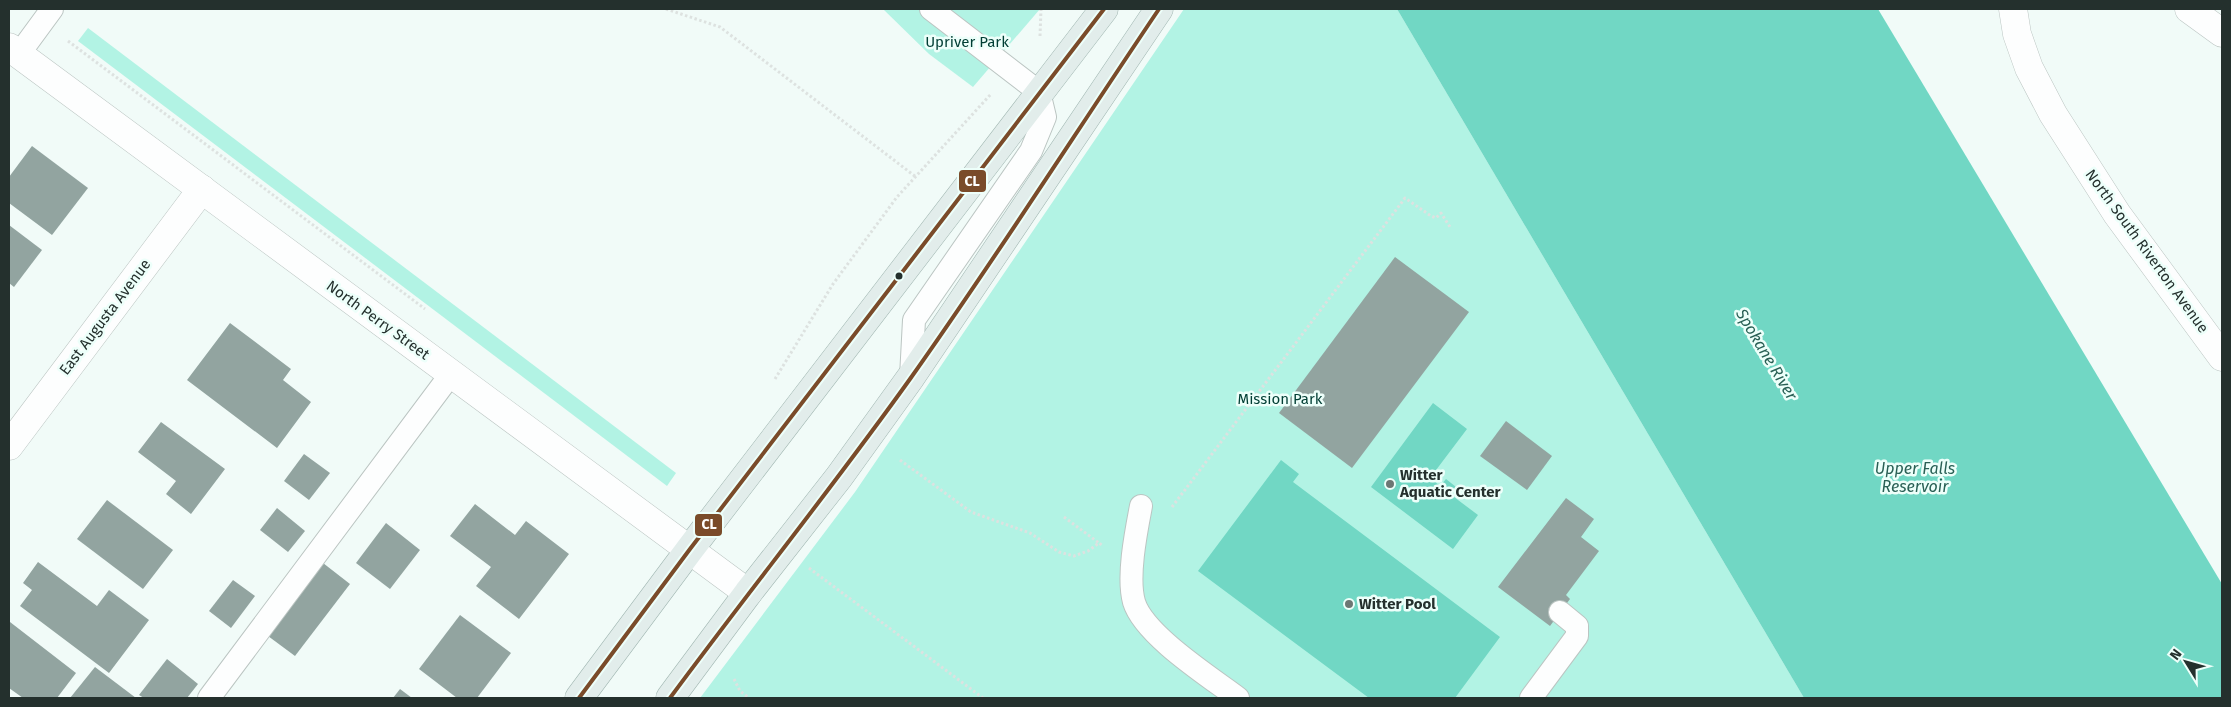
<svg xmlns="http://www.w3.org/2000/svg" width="2231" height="707" viewBox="0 0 2231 707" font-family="'Fira Sans',sans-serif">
  <rect width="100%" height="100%" fill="#f1fbf8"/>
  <g fill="#b2f3e4">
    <path d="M883 9H1040L973 87 929 54Z"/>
    <path d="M1184 9H1397L1804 698H700L855 492Z"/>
    <path d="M88 28 676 473 667 486 78 41Z"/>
  </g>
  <g fill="#71d7c4">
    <path d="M1397 9H1878L2222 584V698H1804Z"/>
    <path d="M1433 403 1467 429 1430 478 1440 486 1446 479 1456 487 1450 494 1478 515 1453 549 1371 487Z"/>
    <path d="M1281 460 1299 474 1293 482 1500 637 1455 698H1369L1198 571Z"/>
  </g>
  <g fill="#92a4a0">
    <path d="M32 146 88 188 52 235 9 203V177Z"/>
    <path d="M9 225 42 250 14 287 9 283Z"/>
    <path d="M1395 257 1469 312 1352 468 1279 413Z"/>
    <path d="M230 323 291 369 283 380 311 402 277 448 187 380Z"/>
    <path d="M1506 421 1552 456 1527 490 1480 456Z"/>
    <path d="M161 422 225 469 191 514 166 494 176 481 138 452Z"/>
    <path d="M304 454 330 473 309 500 284 481Z"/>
    <path d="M1566 498 1594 519 1581 537 1599 551 1566 595 1570 599 1550 626 1498 587Z"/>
    <path d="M107 500 173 550 143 589 77 539Z"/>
    <path d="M475 504 515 535 526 521 569 554 519 619 476 586 491 567 450 536Z"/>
    <path d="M277 508 305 531 288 552 260 530Z"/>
    <path d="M386 523 420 550 390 589 356 563Z"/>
    <path d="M38 562 97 606 109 590 149 620 109 673 20 606 32 590 23 583Z"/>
    <path d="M323 563 350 584 295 656 268 636Z"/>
    <path d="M233 580 255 596 231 628 209 611Z"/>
    <path d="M460 615 511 653 477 698H457L419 669Z"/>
    <path d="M10 622 76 673 57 698H23L9 688Z"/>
    <path d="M167 659 198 684 187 698H144L139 695Z"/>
    <path d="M95 667 136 698H70Z"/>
    <path d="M400 689 412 698H393Z"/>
  </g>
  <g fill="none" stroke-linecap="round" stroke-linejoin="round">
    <defs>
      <g id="service">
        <path d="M19 54 52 9"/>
        <path d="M911 377 914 320 1031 151 1045 117 1039 92 931 9"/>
        <path d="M1141 506C1136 532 1127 577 1134 602 1144 635 1210 677 1238 698"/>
        <path d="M209 698 451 374"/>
        <path d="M1531 698 1577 636V626L1560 612"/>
      </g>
      <g id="minor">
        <path d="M2013 9 2017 34 2029 68 2053 114 2117 214 2222 357"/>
        <path d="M2189 9 2222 33"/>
        <path d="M9 446 202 189"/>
      </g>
      <path id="secondary" d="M9 47 748 593"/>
      <g id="primary">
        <path d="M579 698 690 549 1104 9"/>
        <path d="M670 698 748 593 839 477 911 377 1159 9"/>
      </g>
    </defs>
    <use href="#service" stroke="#bbc5c2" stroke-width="24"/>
    <use href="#minor" stroke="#bbc5c2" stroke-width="29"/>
    <use href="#secondary" stroke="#bbc5c2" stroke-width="29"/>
    <use href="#primary" stroke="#a0b6b1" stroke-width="29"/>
    <g stroke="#dde2e0" stroke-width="3" stroke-dasharray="2.5 2.5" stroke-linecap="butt">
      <path d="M666 9 720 27 916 177"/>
      <path d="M1040 36 1041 9"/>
      <path d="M68 41 425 309"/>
      <path d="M775 379 833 284 897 197 991 94"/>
      <path d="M900 460 971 512 1030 533 1059 552 1074 556 1088 551 1099 543 1103 546"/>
      <path d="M1172 507 1405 198 1431 216 1436 218 1441 213 1450 227"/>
      <path d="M1064 517 1099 543"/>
      <path d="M809 568 983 698"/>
      <path d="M734 679 740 691 749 698"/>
    </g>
    <use href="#service" stroke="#fdfefe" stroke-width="22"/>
    <use href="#minor" stroke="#fdfefe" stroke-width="28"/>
    <use href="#secondary" stroke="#fdfefe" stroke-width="28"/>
    <use href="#primary" stroke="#e2edeb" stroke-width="28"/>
    <defs>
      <g id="bus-1">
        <path d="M579 698 690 549 1104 9"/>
        <path d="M670 698C749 591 833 487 910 379 996 258 1076 132 1159 9"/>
      </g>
    </defs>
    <use href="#bus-1" stroke="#edfffa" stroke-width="8"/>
    <use href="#bus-1" stroke="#7a4b2a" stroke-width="4"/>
  </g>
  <circle fill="#24302d" stroke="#edfffa" stroke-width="2" cx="899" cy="276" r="4.5"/>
  <g fill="#6c7774" stroke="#edfffa" stroke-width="2">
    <circle cx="1390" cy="484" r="5"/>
    <circle cx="1349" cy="604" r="5"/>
  </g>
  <g text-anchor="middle" stroke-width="5" stroke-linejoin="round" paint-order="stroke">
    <g font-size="15" fill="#003e34" stroke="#edfffa">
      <text x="967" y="47">Upriver Park</text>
      <text x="1280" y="404">Mission Park</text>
    </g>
    <g font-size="15" fill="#24302d" stroke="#edfffa">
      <text transform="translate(2147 251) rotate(54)" y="5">North South Riverton Avenue</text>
      <text transform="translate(105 317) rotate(-53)" y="5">East Augusta Avenue</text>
      <text transform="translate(378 320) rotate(36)" y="5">North Perry Street</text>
    </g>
    <g font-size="15" font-weight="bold" fill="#24302d" stroke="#edfffa" text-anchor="start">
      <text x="1400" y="480">Witter<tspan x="1400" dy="17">Aquatic Center</tspan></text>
      <text x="1359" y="609">Witter Pool</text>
    </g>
    <g font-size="16" font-style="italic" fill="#296055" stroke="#edfffa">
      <text transform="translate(1767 354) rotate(59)" y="6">Spokane River</text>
      <text x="1915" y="474">Upper Falls<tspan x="1915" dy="18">Reservoir</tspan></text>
    </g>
  </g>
  <g stroke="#edfffa" stroke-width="2">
    <rect x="958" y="169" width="29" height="24" rx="5" fill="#7a4b2a"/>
    <rect x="694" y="513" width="29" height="24" rx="5" fill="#7a4b2a"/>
  </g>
  <g font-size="14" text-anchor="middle" font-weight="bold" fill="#fff">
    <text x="972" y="186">CL</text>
    <text x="709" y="529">CL</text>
  </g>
  <rect width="2231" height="707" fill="none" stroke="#24302d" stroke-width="20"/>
  <g transform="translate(2186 662) rotate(307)" stroke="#edfffa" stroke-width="4" paint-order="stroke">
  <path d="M0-4L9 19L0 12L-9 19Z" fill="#24302d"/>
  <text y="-8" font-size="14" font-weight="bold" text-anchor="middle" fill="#24302d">N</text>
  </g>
</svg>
